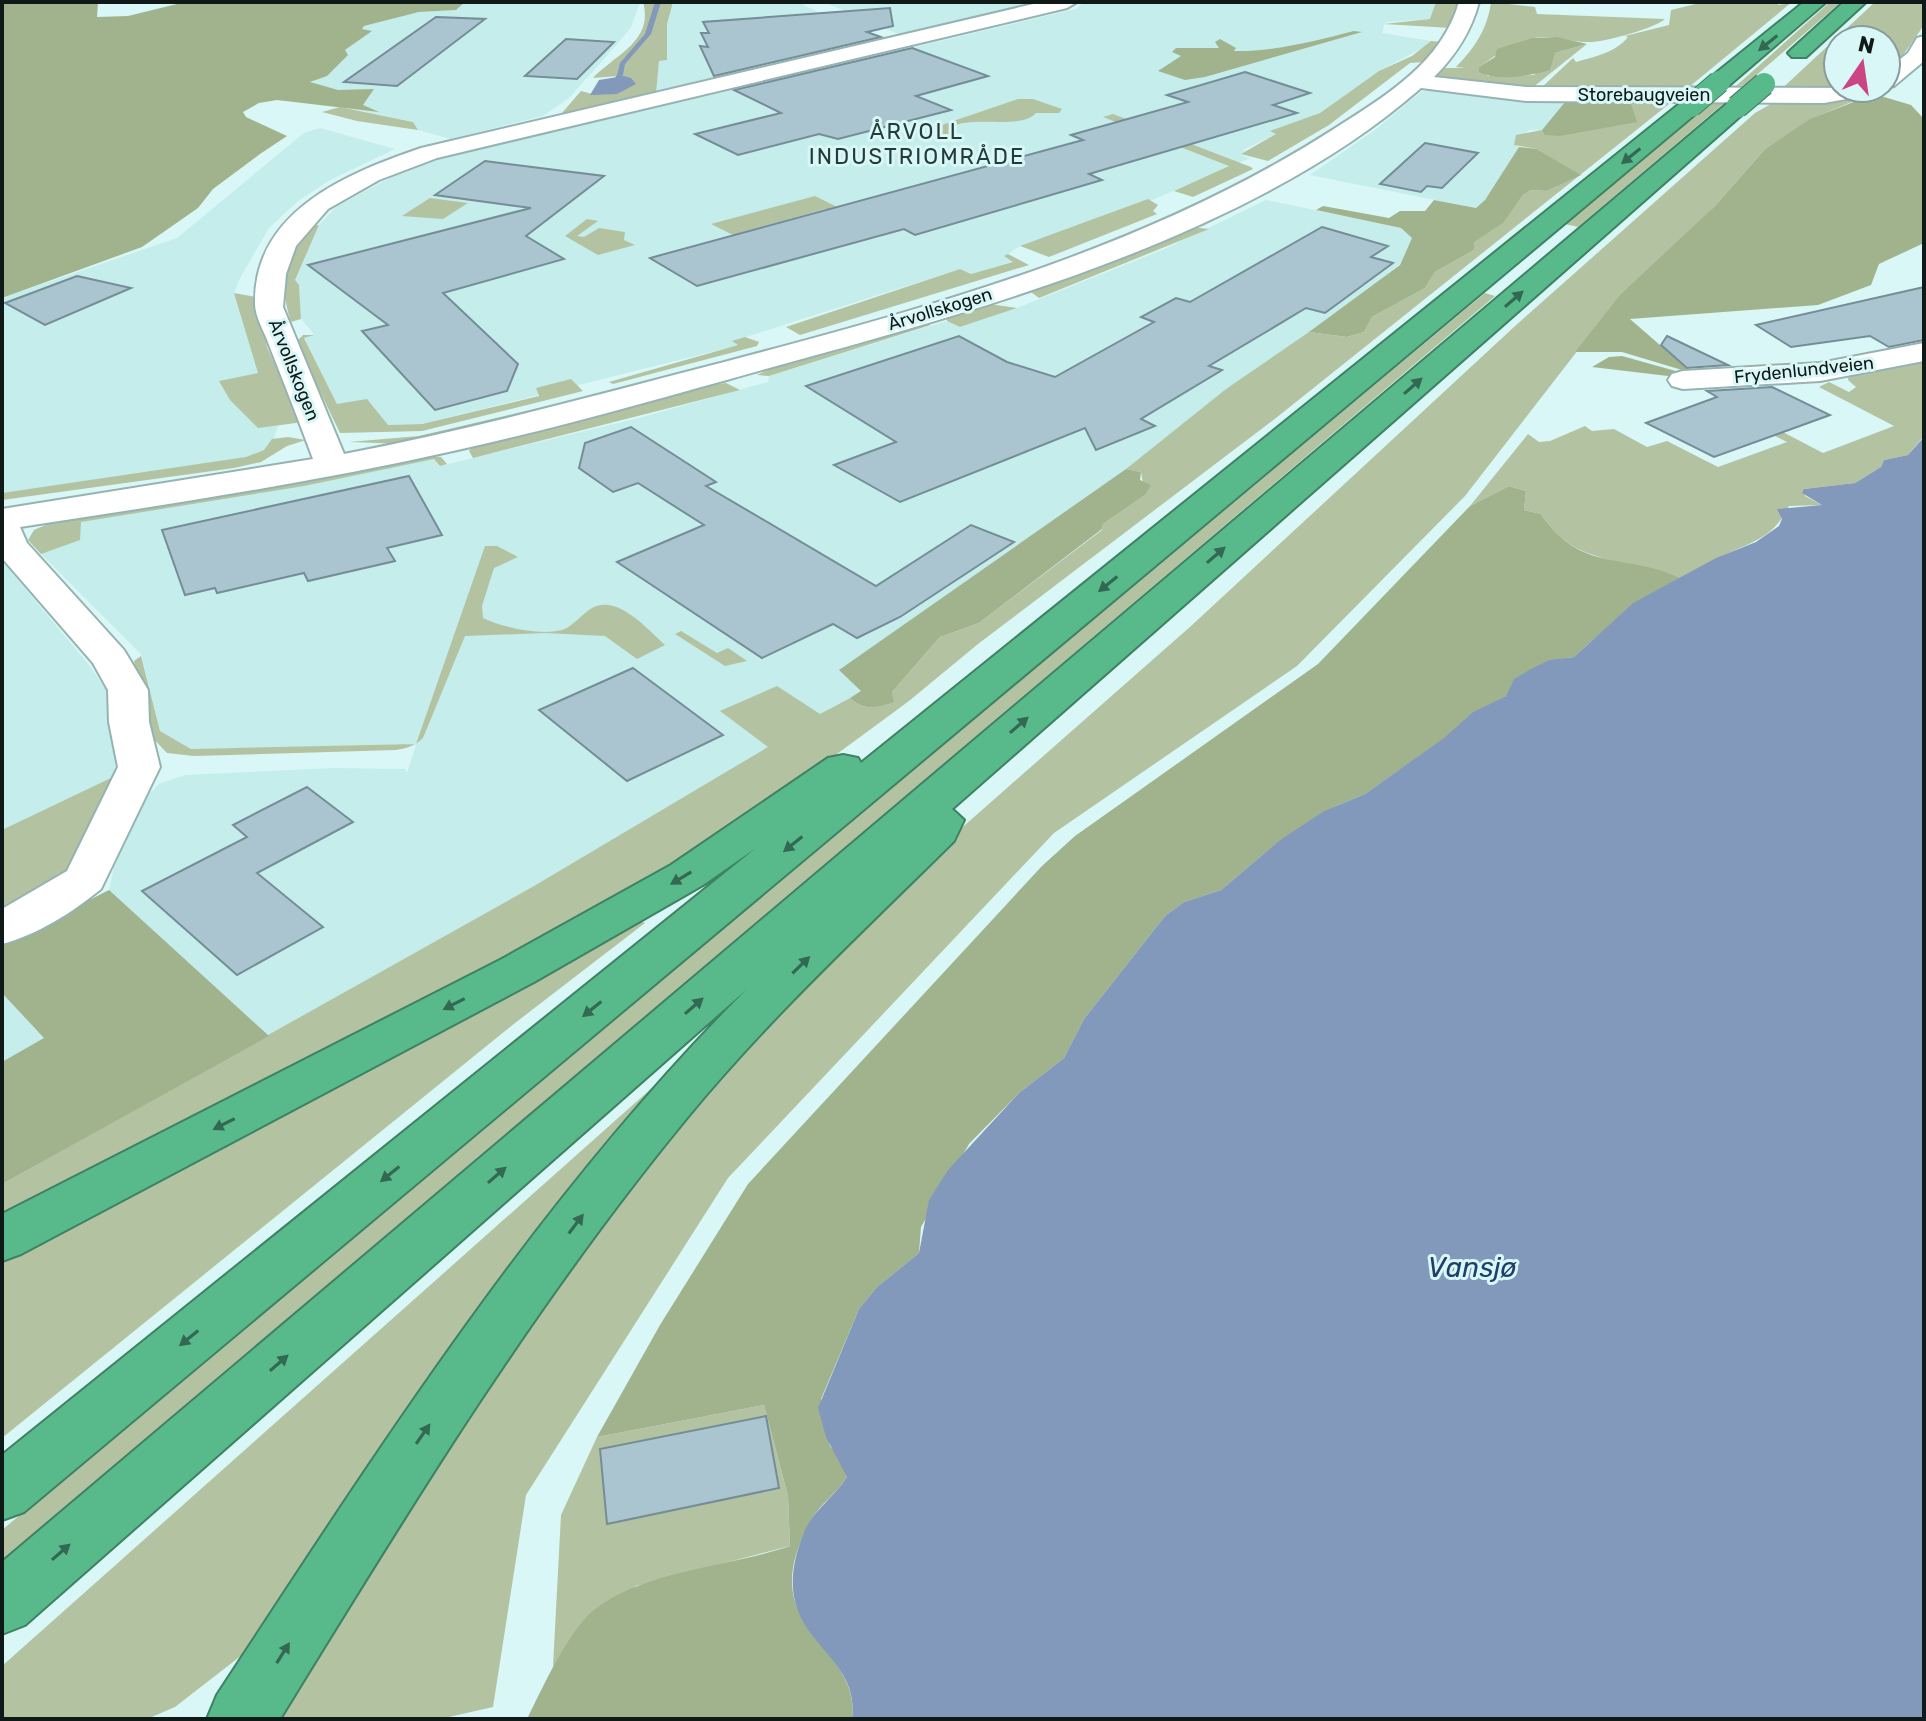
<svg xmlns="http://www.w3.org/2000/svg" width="1926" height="1721" viewBox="0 0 1926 1721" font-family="Rubik,sans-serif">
  <rect width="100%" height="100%" fill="#d8f7f6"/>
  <g fill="#c4edeb">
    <path d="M464 2H640L631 27 619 42 569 98 543 116 451 139 418 130 413 122 298 97 345 50 371 31 361 29 364 26 419 12 456 10Z"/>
    <path d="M673 2H798L877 42 656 93 659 61 667 60V24Z"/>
    <path d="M824 2H1050L903 36Z"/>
    <path d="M1084 2H1443L1433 19 1385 22 1382 33 1431 41 1428 45 1379 71 1320 113 1245 149 1241 155 1250 158 1152 200 1020 246 1005 256 1015 261 971 274 960 269 733 341 739 345 421 424 388 425 337 404 304 337 314 334 301 319 299 285 295 280 319 225 336 207 408 168 507 138 549 133 1076 9Z"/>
    <path d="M1438 89 1568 98 1542 130H1529L1514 144 1519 147 1485 200 1476 208 1310 175 1375 130 1421 92Z"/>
    <path d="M320 128 395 149 330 180 298 201 269 228 240 278 234 293 280 421 272 443 264 450 246 457 208 465 2 493V298L177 238 304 133Z"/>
    <path d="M1266 200 1401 228 1412 238 1400 264 1334 316 1226 389 1126 469 840 670 862 691 820 714 720 711 769 747 534 886 2 1184V945L109 890 114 868 142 801 159 784 185 775 333 768 405 769 407 773 416 745 191 749 160 731 141 654 33 546V536L38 529 434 459 440 466 639 418 768 382 769 376 947 321 961 327 1017 308 1167 248Z"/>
    <path d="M2 561 89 665 112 699 118 744 113 781 2 915Z"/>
  </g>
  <g fill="#b3c3a2">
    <path d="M643 2H673L667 24V60L659 61 656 94 569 115 562 113 581 91 592 94 619 76 593 78C616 54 654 41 643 2Z"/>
    <path d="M1436 2H1459L1451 28 1384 24 1430 19Z"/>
    <path d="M1491 2 1535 7 1537 14 1665 19C1656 28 1602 43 1588 42 1569 42 1553 34 1533 38 1510 42 1498 55 1479 67L1488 76 1534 75 1555 53 1587 44 1532 88 1438 79 1436 75 1443 68H1466L1456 67C1474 49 1488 28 1491 2Z"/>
    <path d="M1704 2H1779L1778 5 1791 3 1785 2H1792L1683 92 1541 88 1573 58 1576 62C1595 57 1616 52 1628 37L1625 36 1669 25 1671 10Z"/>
    <path d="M1830 2H1841L1745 85 1736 86Z"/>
    <path d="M1875 2H1924V25L1892 71 1886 75V40H1838V88L1775 95Z"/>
    <path d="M1431 41 1442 42 1424 62 1410 63 1329 125 1268 161 1241 154 1276 134 1270 131 1320 113 1379 71 1412 56Z"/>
    <path d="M1679 96 1276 418 978 644 909 701 758 812 518 955 2 1222V1184L534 886 768 747 720 711 777 686 820 714 850 698C863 711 877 708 893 702L892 692 940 637 979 623 1102 530 1103 524 1145 495 1141 472 1126 469 1226 389 1309 332 1347 337 1364 332 1372 317 1425 288 1435 272 1474 250 1473 242 1502 223 1523 195 1531 190 1547 191 1580 175 1537 149 1514 145 1516 135 1542 130 1544 135 1566 134 1613 101Z"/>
    <path d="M1719 97 1730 98 1578 227 1565 224Z"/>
    <path d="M1861 98 1811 119 1765 149 1715 206 1606 314 1465 496 1297 666 1054 833 728 1178 526 1495 493 1707 440 1719H280L427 1461 703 1091 923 862 1191 626 1514 327 1755 113 1776 101Z"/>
    <path d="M1018 99H1033L1062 109 1059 113H1036C1021 130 973 115 951 127L958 131 943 136 930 129Z"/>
    <path d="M340 107 413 122 418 130 357 121 322 112Z"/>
    <path d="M1113 114 1251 167 1253 169 1193 197 1174 191 1229 166 1103 117Z"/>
    <path d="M815 196 877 227 866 231 825 209 733 235 711 224Z"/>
    <path d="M430 198 468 203 443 219 402 216Z"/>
    <path d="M1148 199 1158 205 1153 211 1157 214 1049 257 1020 246Z"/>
    <path d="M587 219 598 221 577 236 584 237 599 228 625 232 624 240 635 245 598 255 565 236Z"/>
    <path d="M319 225 295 280 299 285 301 319 291 322C278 283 285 256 312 226Z"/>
    <path d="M1191 227 1209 229 1039 298 1027 289Z"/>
    <path d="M1008 254 1029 265 800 335 786 327 960 269 971 274 1013 262 1004 256Z"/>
    <path d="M234 293 256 297 267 347 300 421 296 423 258 428 230 400 219 381 258 373Z"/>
    <path d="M1485 293 1495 296 2 1563V1530Z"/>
    <path d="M982 303 1017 308 960 327 947 321V317Z"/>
    <path d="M923 323 931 325 769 376 757 375 787 361Z"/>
    <path d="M303 335H314L304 338 337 404 367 399 388 425 422 424 539 396 536 388 571 379 583 391 422 431 340 433 296 342Z"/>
    <path d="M745 337 759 342 757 346 613 384 609 382 738 345 732 341Z"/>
    <path d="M1924 358V436L1908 455 1884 460 1881 467 1855 483 1804 489 1805 496 1822 505 1789 506C1771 542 1749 541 1717 559L1262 854 1625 565C1585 552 1566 551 1541 514L1524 510 1526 491 1509 486 1470 506 1528 434 1539 442 1550 441 1585 426 1592 431 1614 429 1647 447 1667 441 1718 467 1787 442 1740 418 1750 415 1823 453 1894 426 1819 387 1829 382 1849 392 1856 387 1848 380 1849 373Z"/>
    <path d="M726 383 740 390 473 458 469 451 474 444 701 386Z"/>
    <path d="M578 399 581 402 405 444 349 442 419 436Z"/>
    <path d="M288 437 306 440 287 446 261 462 234 468 2 500V493L246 457 264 450 272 439Z"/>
    <path d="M420 455 441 457 447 464 440 466 434 459 304 486 81 522 80 540 41 554 28 540 34 530 62 518Z"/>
    <path d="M485 546H497L518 557 494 568 482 606 483 618C502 627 540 636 562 630 572 627 582 614 592 608 618 594 648 630 665 645L637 659 605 636 545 633 465 636 423 738C415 746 407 748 396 750L194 756 167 753 149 734 134 661 141 656 160 731 191 749 416 744Z"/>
    <path d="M681 631 717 653 728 648 747 661 725 666 675 634Z"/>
    <path d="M113 777 74 867 2 915V830Z"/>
    <path d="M636 918 645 923 515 1023 2 1438V1260L540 978 610 938Z"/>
    <path d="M672 1070 251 1648 175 1707 147 1719H2V1666Z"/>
    <path d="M764 1405 788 1496 790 1546 636 1586 553 1667 561 1515 597 1437Z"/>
  </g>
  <g fill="#a1b38d">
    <path d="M2 2H98L97 17 128 16 185 2H465L456 10 419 12 364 26 362 29 372 31 345 50 348 55 327 76 310 82 338 90 374 89 363 105 379 112 277 100 259 103 243 112 246 117 287 136 260 154 213 189 198 208 142 247 2 298Z"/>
    <path d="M1354 31 1362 32 1205 77 1185 80 1158 71 1181 56 1172 52 1176 48H1219L1215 42 1220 39 1236 48 1234 51C1272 52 1316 41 1354 31Z"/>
    <path d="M1557 37 1587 44 1555 53 1550 70C1528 76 1500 82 1479 72V67L1495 57 1497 49 1531 38Z"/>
    <path d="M1874 94 1911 105 1924 119V243L1879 264 1871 285 1818 305 1630 319 1692 373 1622 352H1575L1620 295 1715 206 1765 149 1810 119Z"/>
    <path d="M1570 96 1631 104 1637 122 1560 136 1544 135 1542 130Z"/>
    <path d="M1519 147 1537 149 1581 175 1547 191 1531 190 1523 195 1503 223 1474 242V250L1435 272 1425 288 1372 317 1364 332 1347 337 1309 332 1400 265 1412 238 1401 228 1316 210 1323 206 1389 218 1400 211H1425L1434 200 1476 208 1485 200Z"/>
    <path d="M1622 356 1690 375 1668 376 1592 367 1609 357Z"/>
    <path d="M1126 469 1141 472 1140 480 1151 485 1145 495 1103 524 1102 529 979 623 940 637 892 692 894 702C878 708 863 711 850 698L861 691 839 670Z"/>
    <path d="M1509 486 1526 491 1524 510 1541 514C1581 574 1625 552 1680 578L1633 603 1574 657 1549 660 1514 679 1506 696 1473 712 1445 738 1365 794 1324 811 1280 840 1221 890 1184 902 1165 916 1084 1019 1064 1058 1019 1093 969 1144 921 1227 919 1253 877 1287 859 1309 821 1399 830 1446 841 1459 847 1477C837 1493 820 1504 812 1519 747 1632 862 1642 852 1719H527C542 1689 568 1631 594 1610 644 1570 729 1567 790 1546L788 1496 764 1405 597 1437 660 1325 748 1184 1042 866 1075 836 1318 664 1470 506Z"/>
    <path d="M109 890 269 1036 2 1184V1062L44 1038 2 993V945Z"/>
  </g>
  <g fill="#8299bb">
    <path d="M624 76 631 78 636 84 617 94 590 95 599 80Z"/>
    <path d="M1924 437V1719H852C862 1644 758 1642 805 1530 814 1510 835 1496 847 1477L826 1437 818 1408 859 1309 877 1287 919 1253 929 1200 948 1170 1019 1093 1064 1058 1084 1019 1165 916 1184 902 1221 890 1280 840 1324 811 1365 794 1444 738 1473 712 1506 696 1514 679 1531 669 1549 660 1574 657 1633 603 1716 558 1756 542 1779 526 1782 519 1777 509 1822 505 1802 493 1804 489 1855 483 1881 467 1884 460 1908 455Z"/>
  </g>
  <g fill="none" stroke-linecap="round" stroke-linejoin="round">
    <path fill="#8299bb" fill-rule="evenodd" d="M655 2H661L651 34 625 64 623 75 611 89H607L617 75 620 63 645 34Z"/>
  </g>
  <g fill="#abc5d0" stroke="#748d97" stroke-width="2">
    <path d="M890 8 893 26 867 32 881 37 714 76 700 46 708 47 701 33H709L703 22Z"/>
    <path d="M436 17 485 19 397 86 344 82Z"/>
    <path d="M566 39 614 42 577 79 525 76Z"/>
    <path d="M912 48 988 76 916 96 951 110 838 139 819 134 738 155 695 134 781 113 734 90Z"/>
    <path d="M1245 72 1310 93 1273 105 1297 113 1089 174 1102 180 915 235 904 229 697 286 650 258 1083 140 1071 135 1188 102 1167 95Z"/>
    <path d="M1425 143 1478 153 1442 188 1427 186 1421 192 1380 184Z"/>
    <path d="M485 161 604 176 526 236 564 259 443 293 518 364 507 391 435 410 362 331 388 325 308 265 531 208 435 195Z"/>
    <path d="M1322 227 1388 246 1371 257 1393 263 1325 313 1306 308 1209 366 1222 370 1141 419 1155 426 1096 450 1085 428 900 502 834 465 896 442 806 386 959 336 1007 362 1055 377 1154 322 1141 317 1176 298 1190 302Z"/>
    <path d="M77 276 131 288 45 325 5 303Z"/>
    <path d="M1924 287V340L1889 347 1870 336 1791 347 1756 325Z"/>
    <path d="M1667 336 1728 365 1687 368 1661 345Z"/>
    <path d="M1772 387 1830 415 1714 457 1646 423 1717 397 1707 391Z"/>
    <path d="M631 427 716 482 706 486 876 586 971 525 1014 542 900 617 857 638 833 624 762 658 617 562 704 525 638 483 613 492 579 468 585 443Z"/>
    <path d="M409 476 442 535 387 548 395 561 308 581 304 573 217 593 215 588 185 595 162 530Z"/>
    <path d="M633 668 723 735 627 781 539 710Z"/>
    <path d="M307 787 353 822 257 873 323 927 237 975 142 891 247 837 233 825Z"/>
    <path d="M766 1416 779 1488 607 1524 600 1449Z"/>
  </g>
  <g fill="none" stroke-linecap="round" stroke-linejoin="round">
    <defs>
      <g id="minor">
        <path d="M1042 2H1077L1067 8 437 158 379 180 328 209 296 246 286 274 283 307 344 454C474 429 600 394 728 361 939 305 1153 246 1337 127 1387 95 1442 62 1459 2H1479C1471 32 1456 55 1434 77L1527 87 1883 88 1880 93 1824 103 1527 101 1421 88C1257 232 998 305 791 362 679 393 567 426 453 451 310 483 165 505 20 527L27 543 124 650 148 690 149 722 160 767 101 889C73 912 37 935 2 944V909L67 871 118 767 109 722 108 690 93 663 2 558V509L313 459C299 421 284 383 269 345 265 333 255 317 255 304 253 211 348 173 421 148Z"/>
        <path d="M1924 36V61L1894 86 1886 88V70L1908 53 1917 38Z"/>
        <path d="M1924 343V361L1820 381 1683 389 1672 386 1668 380 1672 374 1683 371 1820 363Z"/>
      </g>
      <g id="highway">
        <path d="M1804 2H1826L1727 87H1711L1708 82 1711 77Z"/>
        <path d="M1844 2H1866L1806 57H1792L1788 53 1792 49Z"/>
        <path d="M1691 99 1702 106 1699 111 24 1512 2 1520V1455L756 848 703 885 534 982 21 1254 2 1261V1214L500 960 671 865 828 758 843 755 858 758 861 763 1683 101Z"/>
        <path d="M1737 100 1745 102 1748 107 1745 112 952 809 964 820 954 841C863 931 768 1019 686 1119 533 1305 406 1514 280 1719H207L217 1695C378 1450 538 1198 746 990L25 1625 2 1634V1562L1729 102Z"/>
      </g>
    </defs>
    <use href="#minor" stroke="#96b3b2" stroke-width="4"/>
    <use href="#highway" stroke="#3e8163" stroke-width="4"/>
    <use href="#minor" fill="#fff" fill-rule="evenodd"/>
    <use href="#highway" fill="#58b98b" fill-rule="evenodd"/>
    <defs>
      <g id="highway-bridge">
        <path d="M1691 106 1719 82"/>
        <path d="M1737 107 1764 84"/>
      </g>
    </defs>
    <use href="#highway-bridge" stroke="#3e8163" stroke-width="24" stroke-linecap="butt"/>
    <use href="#highway-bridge" stroke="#58b98b" stroke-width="22"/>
  </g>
  <defs><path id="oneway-solid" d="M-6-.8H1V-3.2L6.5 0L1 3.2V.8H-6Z" transform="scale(2)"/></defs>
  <g fill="#336952">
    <use href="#oneway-solid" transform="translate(1768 43) rotate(141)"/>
    <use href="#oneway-solid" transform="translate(1631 156) rotate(141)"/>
    <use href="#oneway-solid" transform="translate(1514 299) rotate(-41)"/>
    <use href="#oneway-solid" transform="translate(1413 386) rotate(-41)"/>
    <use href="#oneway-solid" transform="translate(1216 555) rotate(-41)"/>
    <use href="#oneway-solid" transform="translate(1108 584) rotate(141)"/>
    <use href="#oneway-solid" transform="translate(1019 725) rotate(-41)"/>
    <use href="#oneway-solid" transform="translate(793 844) rotate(141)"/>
    <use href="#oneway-solid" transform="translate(681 878) rotate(149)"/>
    <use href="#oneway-solid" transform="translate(801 965) rotate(-44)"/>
    <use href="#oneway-solid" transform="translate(454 1004) rotate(153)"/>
    <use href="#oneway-solid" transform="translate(694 1006) rotate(-41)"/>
    <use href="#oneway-solid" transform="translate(592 1009) rotate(141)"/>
    <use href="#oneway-solid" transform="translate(224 1124) rotate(153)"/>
    <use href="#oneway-solid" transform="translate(390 1174) rotate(141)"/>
    <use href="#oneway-solid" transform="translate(497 1175) rotate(-41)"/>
    <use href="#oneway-solid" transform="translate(576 1224) rotate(-53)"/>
    <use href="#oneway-solid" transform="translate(189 1338) rotate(141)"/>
    <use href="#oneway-solid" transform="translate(279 1363) rotate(-41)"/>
    <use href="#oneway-solid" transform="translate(423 1434) rotate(-55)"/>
    <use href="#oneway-solid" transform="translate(61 1552) rotate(-41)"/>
    <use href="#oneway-solid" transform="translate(283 1653) rotate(-58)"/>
  </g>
  <g text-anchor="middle" stroke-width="6" stroke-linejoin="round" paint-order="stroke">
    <g font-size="18" fill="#0e1918" stroke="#d8f7f6">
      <text x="1644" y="101">Storebaugveien</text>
      <text transform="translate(940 309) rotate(-17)" y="6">Årvollskogen</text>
      <text transform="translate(294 370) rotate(68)" y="6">Årvollskogen</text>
      <text transform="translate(1804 370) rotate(-6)" y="6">Frydenlundveien</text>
    </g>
    <g font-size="22" letter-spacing="2" fill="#223c3b" stroke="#d8f7f6">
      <text x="917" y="139">ÅRVOLL<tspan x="917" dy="25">INDUSTRIOMRÅDE</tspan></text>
    </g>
    <g font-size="28" font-style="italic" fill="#1f3e6c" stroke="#d8f7f6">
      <text x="1472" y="1277">Vansjø</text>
    </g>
  </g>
  <rect width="1926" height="1721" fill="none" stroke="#0e1918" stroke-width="8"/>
  <g transform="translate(1862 64) rotate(13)"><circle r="38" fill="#d8f7f6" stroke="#879e9d" stroke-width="2"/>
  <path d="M0-6L14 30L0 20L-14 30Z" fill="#cb4483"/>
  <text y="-12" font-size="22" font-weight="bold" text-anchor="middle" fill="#0e1918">N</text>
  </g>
</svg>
